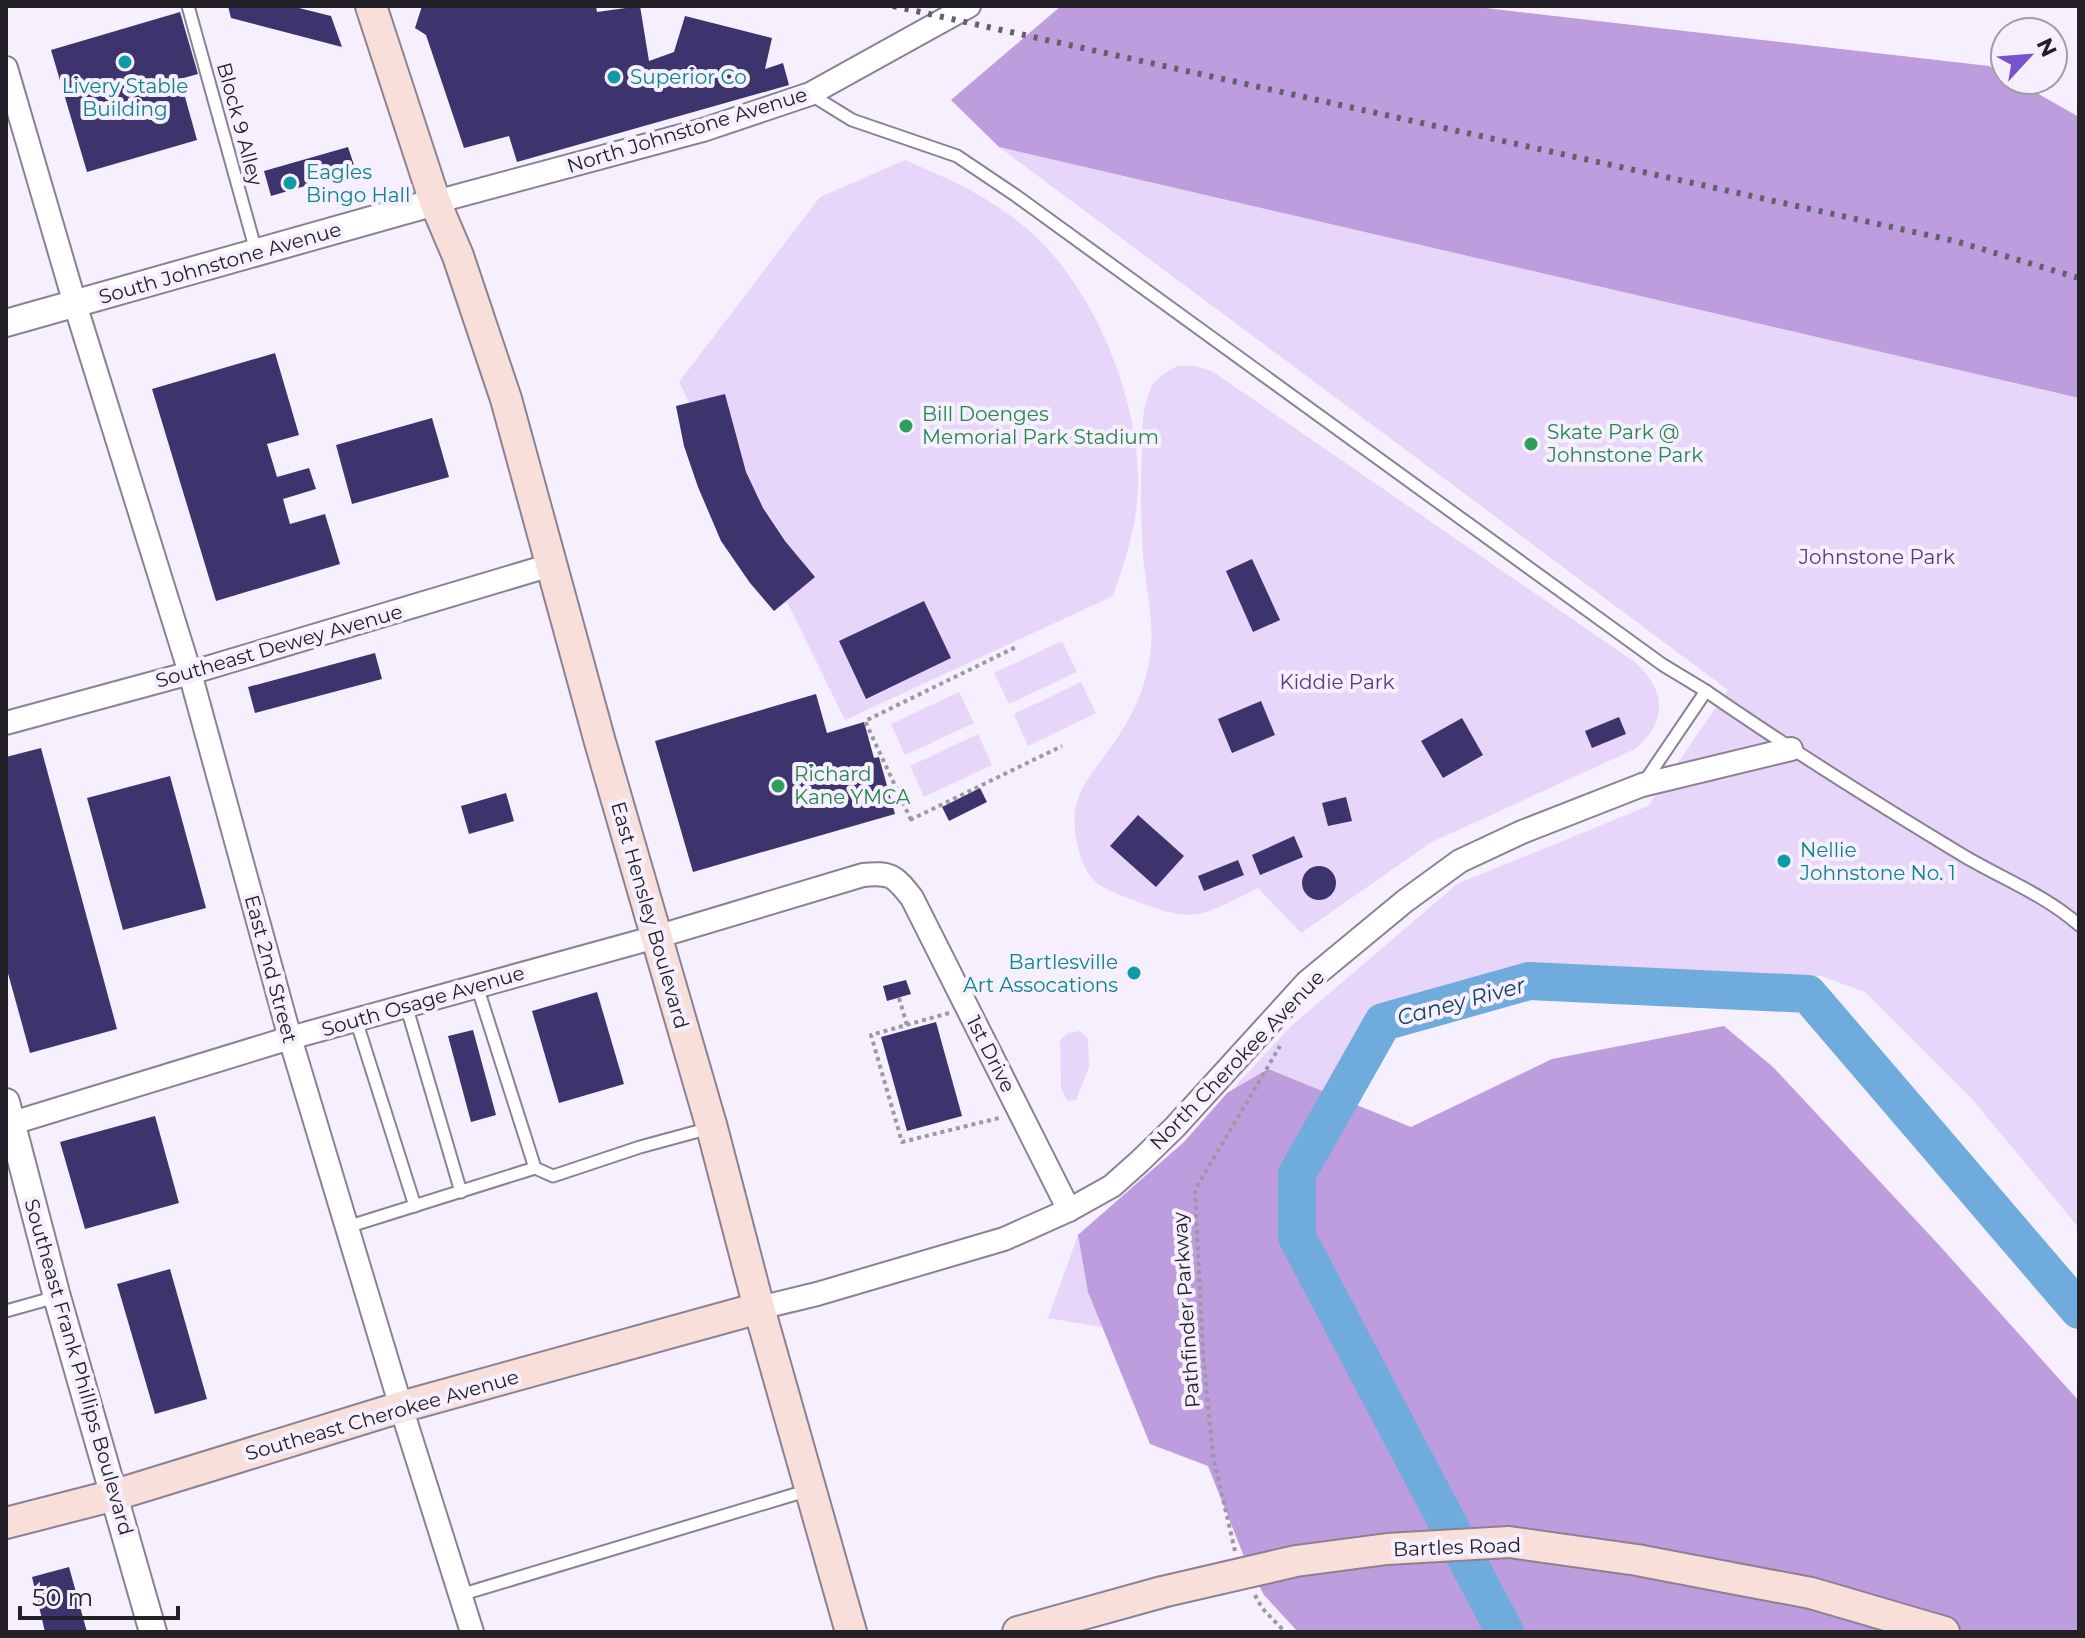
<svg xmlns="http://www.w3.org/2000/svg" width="2085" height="1638" viewBox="0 0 2085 1638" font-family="Montserrat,sans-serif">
  <rect width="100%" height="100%" fill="#f6f0fe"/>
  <g fill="#e7d6f9">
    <path d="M999 147 2079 398V1228L1972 1099 1865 992 1821 976 1516 966 1367 1011 1277 1177 1347 1369 1048 1318 1078 1235 1184 1142 1291 1026 1457 884 1648 806 1728 690Z"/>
    <path d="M905 160C951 180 987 195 1026 228 1096 286 1146 412 1137 502 1134 534 1124 565 1113 596L845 720 787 602 774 611C718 546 693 490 676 406L689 402 679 382 820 197Z"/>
    <path d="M1178 366H1195L1212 371 1636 663C1667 692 1667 722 1635 749L1432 842 1301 933 1258 888C1195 919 1195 924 1128 898 1099 887 1088 882 1079 851 1062 790 1097 774 1124 727 1143 696 1154 660 1151 623 1150 601 1145 579 1143 557 1141 521 1140 485 1142 448 1142 429 1142 406 1151 388 1157 377 1167 371 1178 366Z"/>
    <path d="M1062 641 1077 672 1009 704 994 673Z"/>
    <path d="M1081 682 1096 713 1028 746 1014 714Z"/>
    <path d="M959 692 974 723 905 755 891 724Z"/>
    <path d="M978 734 992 765 924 797 910 766Z"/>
    <path d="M1080 1031 1088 1039 1089 1067 1076 1100 1067 1101 1061 1088 1060 1040 1068 1033Z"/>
  </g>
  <g fill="#bd9dde">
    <path d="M1061 6H1468L1989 66 2005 75V80H2014L2079 117V398L999 147 951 100Z"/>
    <path d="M1724 1026 1773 1067 1939 1245 2079 1401V1632H1298L1264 1595 1245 1559 1208 1466 1150 1444 1088 1292 1078 1235 1184 1142 1227 1093 1268 1069 1411 1127 1552 1059Z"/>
  </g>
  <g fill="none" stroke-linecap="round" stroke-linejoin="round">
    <path stroke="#70abde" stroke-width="38" d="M1505 1632 1297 1237V1174L1383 1022 1529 981 1808 994 2079 1310"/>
  </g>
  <g fill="#3d346e">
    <path d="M228 6H291L331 16 342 47 231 18Z"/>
    <path d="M422 6H596L597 12 640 6 649 61 674 52 685 16 772 38 765 69 783 63 789 85 517 162 509 136 464 148 426 35 415 28Z"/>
    <path d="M180 12 198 74 180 79 197 140 87 172 51 50Z"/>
    <path d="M348 147 356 171 271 196 264 171Z"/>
    <path d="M275 353 299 435 267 444 277 477 309 468 316 489 283 499 290 524 325 514 340 564 216 601 152 389Z"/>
    <path d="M725 394 746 472 763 508 785 541 815 577 774 611 750 583 721 541 698 487 684 446 676 406Z"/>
    <path d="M432 418 449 477 352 504 336 445Z"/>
    <path d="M1252 559 1280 620 1253 632 1226 571Z"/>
    <path d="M924 601 951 658 866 699 839 641Z"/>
    <path d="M375 653 382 679 255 713 248 687Z"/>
    <path d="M816 694 827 733 864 722 874 758 879 757 895 814 693 872 655 741Z"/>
    <path d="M1261 701 1275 735 1232 753 1218 719Z"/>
    <path d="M1619 717 1626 734 1592 748 1585 731Z"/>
    <path d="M1462 718 1483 755 1443 778 1421 741Z"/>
    <path d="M41 748 117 1029 30 1053 6 966V757Z"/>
    <path d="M170 776 206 908 123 930 87 798Z"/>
    <path d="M980 788 987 802 949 821 942 807Z"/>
    <path d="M506 793 514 821 469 834 461 806Z"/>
    <path d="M1346 797 1352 821 1328 826 1322 803Z"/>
    <path d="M1138 815 1184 856 1156 887 1110 846Z"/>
    <path d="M1294 836 1303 857 1260 875 1252 855Z"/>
    <path d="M1238 860 1244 875 1204 891 1198 876Z"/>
    <circle cx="1319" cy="883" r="17"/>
    <path d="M906 980 911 994 887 1001 883 986Z"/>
    <path d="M597 992 624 1084 559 1103 532 1011Z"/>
    <path d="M936 1022 962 1116 907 1131 881 1037Z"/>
    <path d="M473 1030 496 1115 471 1122 448 1036Z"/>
    <path d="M155 1116 179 1203 85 1229 60 1142Z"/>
    <path d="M170 1269 207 1399 155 1414 117 1284Z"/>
    <path d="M69 1567 87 1632H45L32 1577Z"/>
  </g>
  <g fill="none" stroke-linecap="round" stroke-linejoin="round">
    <defs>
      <g id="service">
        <path d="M188 6 256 251"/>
        <path d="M810 94 852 120 957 156 1015 195 1663 665 1706 691 1645 781"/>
        <path d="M1706 691C1790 749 1876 803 1964 856 2003 879 2045 895 2079 925"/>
        <path d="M477 986 535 1168 553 1176 640 1147 710 1128"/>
        <path d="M406 1005 461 1192"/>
        <path d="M356 1020 415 1206"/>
        <path d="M347 1227 535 1168"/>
        <path d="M6 1311 56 1297"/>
        <path d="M460 1595 809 1490"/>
      </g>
      <g id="minor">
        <path d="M6 68 75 304 190 673 290 1038 401 1407 472 1632"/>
        <path d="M435 202 703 130 810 94 969 6"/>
        <path d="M6 723 190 673 551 565"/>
        <path d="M6 1125 290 1038 656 937 863 875C891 872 895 876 912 898L1069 1210"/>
        <path d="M759 1308 817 1294 1004 1239 1069 1210 1112 1186 1140 1161 1175 1127 1307 982 1405 901 1460 861 1522 832 1642 785 1791 749"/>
      </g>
      <g id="tertiary">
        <path d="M6 323 435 202"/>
        <path d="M6 1102 57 1297 153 1632"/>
      </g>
      <g id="secondary">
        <path d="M371 6 435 202 458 256 506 399 600 742 712 1128 759 1308 851 1632"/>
        <path d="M6 1523 115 1495 401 1407 759 1308"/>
        <path d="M1726 1577 1811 1593 1944 1632"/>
        <path d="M1018 1632 1162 1592"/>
      </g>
    </defs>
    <use href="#service" stroke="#8a8293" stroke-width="15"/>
    <use href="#minor" stroke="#8a8293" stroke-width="26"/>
    <use href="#tertiary" stroke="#8a8293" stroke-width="30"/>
    <use href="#secondary" stroke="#8a8293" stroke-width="34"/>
    <g stroke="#9d98a3" stroke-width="4" stroke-dasharray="4 4" stroke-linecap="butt">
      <path d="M910 820 1062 746"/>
      <path d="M911 820 865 721 1016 647"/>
      <path d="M899 998 907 1025"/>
      <path d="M949 1013 871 1035 902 1142 999 1118"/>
      <path d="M1235 1551 1213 1456 1203 1353 1195 1190 1280 1046"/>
      <path d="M1255 1595 1262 1608 1285 1632"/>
    </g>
    <use href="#service" stroke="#fff" stroke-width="11"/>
    <use href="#minor" stroke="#fff" stroke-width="22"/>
    <use href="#tertiary" stroke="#fff" stroke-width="26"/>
    <use href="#secondary" stroke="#f9dfda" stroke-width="30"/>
    <path stroke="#64606a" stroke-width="6" stroke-dasharray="4 8" stroke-linecap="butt" d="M893 6 1955 241 2079 278"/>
    <defs>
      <path id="secondary-bridge" d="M1162 1592 1296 1561 1387 1549 1509 1542 1637 1560 1726 1577"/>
    </defs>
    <use href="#secondary-bridge" stroke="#8a8293" stroke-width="34" stroke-linecap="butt"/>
    <use href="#secondary-bridge" stroke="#f9dfda" stroke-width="30"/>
  </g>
  <g fill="#0f9aa8" stroke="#f6f0fe" stroke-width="3">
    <circle cx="125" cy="62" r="8"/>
    <circle cx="614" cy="77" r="8"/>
    <circle cx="290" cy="183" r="8"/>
    <circle cx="1784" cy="861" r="8"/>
    <circle cx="1134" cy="973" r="8"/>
  </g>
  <g fill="#2e9e5b" stroke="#f6f0fe" stroke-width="3">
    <circle cx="906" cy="426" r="8"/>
    <circle cx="1531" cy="444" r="8"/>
    <circle cx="778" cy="786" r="8"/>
  </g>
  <g text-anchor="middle" stroke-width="8" stroke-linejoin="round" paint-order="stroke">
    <g font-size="20" fill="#0d838f" stroke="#f6f0fe" text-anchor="start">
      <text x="630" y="84">Superior Co</text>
      <text x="125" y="93" text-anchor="middle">Livery Stable<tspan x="125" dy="23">Building</tspan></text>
      <text x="306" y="179">Eagles<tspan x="306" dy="23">Bingo Hall</tspan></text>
      <text x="1800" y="857">Nellie<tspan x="1800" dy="23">Johnstone No. 1</tspan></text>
      <text x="1118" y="969" text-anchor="end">Bartlesville<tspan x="1118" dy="23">Art Assocations</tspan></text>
    </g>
    <g font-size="20" fill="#232027" stroke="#f6f0fe">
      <text transform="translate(240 124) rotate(75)" y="7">Block 9 Alley</text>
      <text transform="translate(687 130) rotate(-17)" y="7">North Johnstone Avenue</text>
      <text transform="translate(220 263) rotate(-16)" y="7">South Johnstone Avenue</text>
      <text transform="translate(279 646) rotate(-16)" y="7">Southeast Dewey Avenue</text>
      <text transform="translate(650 915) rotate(74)" y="7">East Hensley Boulevard</text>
      <text transform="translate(271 969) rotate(75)" y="7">East 2nd Street</text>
      <text transform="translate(423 1001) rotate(-16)" y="7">South Osage Avenue</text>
      <text transform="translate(991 1054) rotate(63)" y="7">1st Drive</text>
      <text transform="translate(1237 1060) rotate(-46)" y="7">North Cherokee Avenue</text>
      <text transform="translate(1186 1310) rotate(-94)" y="7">Pathfinder Parkway</text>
      <text transform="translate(79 1367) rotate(74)" y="7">Southeast Frank Phillips Boulevard</text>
      <text transform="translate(382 1415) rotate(-16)" y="7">Southeast Cherokee Avenue</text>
      <text transform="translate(1457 1547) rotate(-2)" y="7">Bartles Road</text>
    </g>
    <g font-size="20" fill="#27864d" stroke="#f6f0fe" text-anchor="start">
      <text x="922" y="421">Bill Doenges<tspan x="922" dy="23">Memorial Park Stadium</tspan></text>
      <text x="1547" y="439">Skate Park @<tspan x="1547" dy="23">Johnstone Park</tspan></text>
      <text x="794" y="781">Richard<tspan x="794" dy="23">Kane YMCA</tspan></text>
    </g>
    <g font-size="20" fill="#5d3481" stroke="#f6f0fe">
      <text x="1877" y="564">Johnstone Park</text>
      <text x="1337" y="689">Kiddie Park</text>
    </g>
    <g font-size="22" font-style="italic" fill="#133f61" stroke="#f6f0fe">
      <text transform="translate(1461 1001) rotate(-15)" y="8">Caney River</text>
    </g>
  </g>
  <rect width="2085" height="1638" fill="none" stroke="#232027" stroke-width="16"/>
  <g transform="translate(2029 56) rotate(64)"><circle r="38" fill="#f6f0fe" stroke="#a29da8" stroke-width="2"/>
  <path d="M0-6L14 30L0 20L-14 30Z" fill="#7754cd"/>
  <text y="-12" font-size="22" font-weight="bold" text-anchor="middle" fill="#232027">N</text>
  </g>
  <path d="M20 1606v12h158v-12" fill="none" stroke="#232027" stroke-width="4"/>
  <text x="32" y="1606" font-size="24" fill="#232027" stroke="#f6f0fe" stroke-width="6" paint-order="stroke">50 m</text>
</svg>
